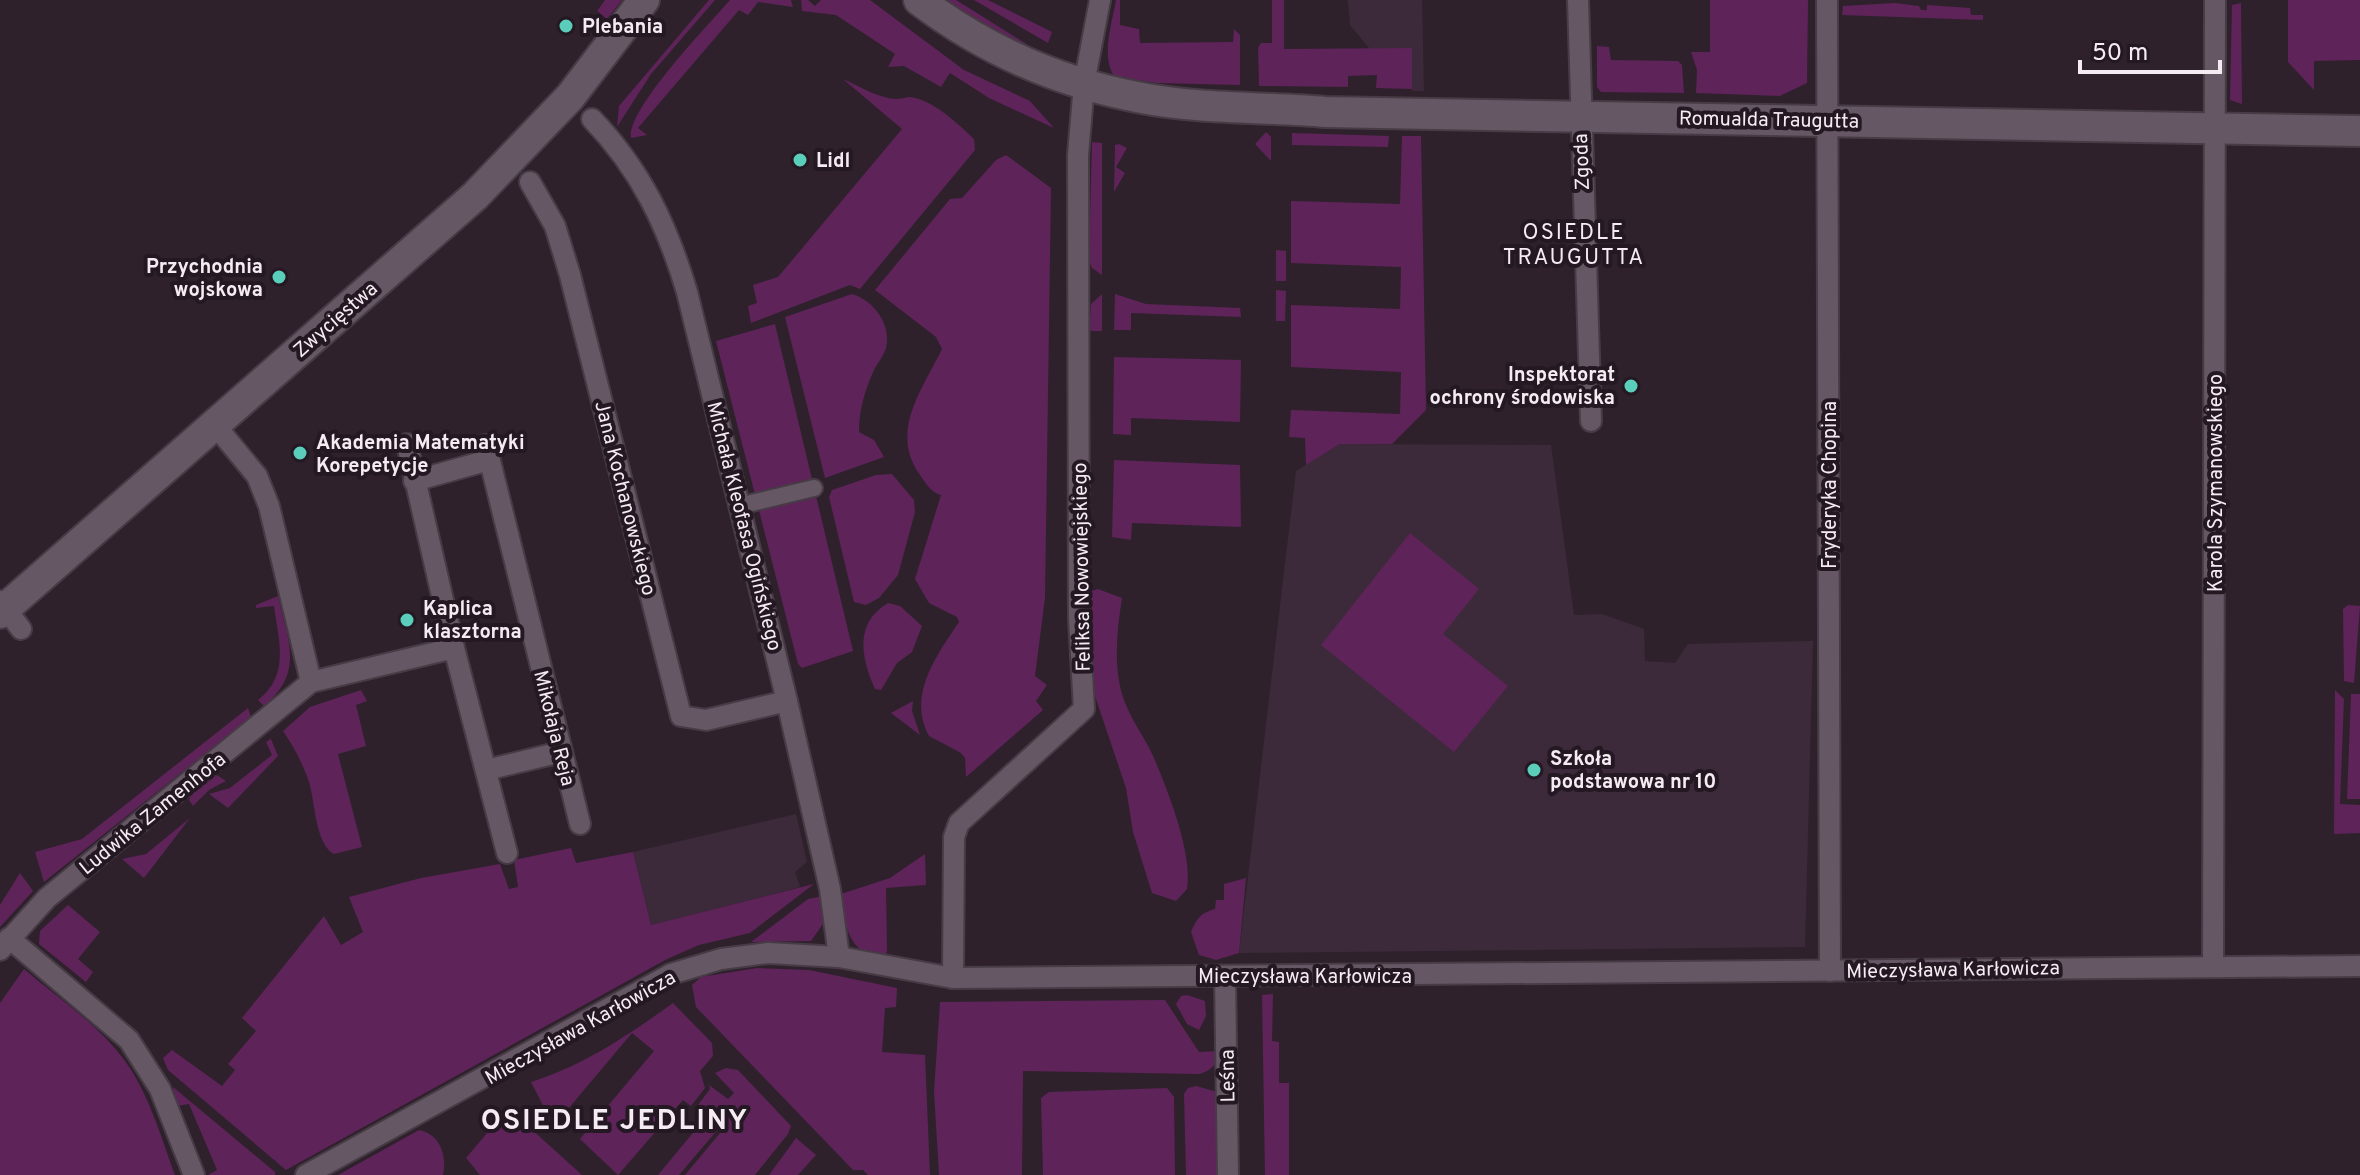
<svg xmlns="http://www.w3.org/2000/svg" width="2360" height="1175" viewBox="0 0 2360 1175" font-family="Overpass,sans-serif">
  <rect width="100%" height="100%" fill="#2e212c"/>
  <g fill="#3c2a3a">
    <path d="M1348 0H1422L1424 91H1412V49H1370L1350 25Z"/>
    <path d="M1340 444 1551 445 1574 615 1602 614 1644 629 1645 661 1675 663 1688 644 1813 641 1805 947 1239 953 1296 471Z"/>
    <path d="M796 814 807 862 795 872 800 887 651 925 633 852Z"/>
  </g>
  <g fill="#5e2359">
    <path d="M605 0H622L607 19 597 11Z"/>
    <path d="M709 0H715L651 74 617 127 619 106Z"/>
    <path d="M730 0H791L793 7 758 2 748 15 739 10 638 128 647 135 631 138C626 110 710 23 730 0Z"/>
    <path d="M801 0H808L815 6 821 0H870L964 70 1030 101 1054 128 989 98 950 73 941 87 904 66 888 67 895 54 836 15 802 11Z"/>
    <path d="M935 0H956L1033 48 1038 56Z"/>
    <path d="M974 0H988L1052 32 1048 43Z"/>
    <path d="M1116 0H1120V25L1139 29 1140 43 1233 42 1234 29 1240 35V85L1157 83 1114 76C1101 56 1112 23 1116 0Z"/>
    <path d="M1272 0H1284V49L1412 48V89L1376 88 1377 75 1348 76V87L1259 86 1258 48 1261 43H1272Z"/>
    <path d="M1710 0H1808L1807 83 1780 96 1696 93 1697 70 1691 52H1710Z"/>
    <path d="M2288 0H2360V60L2314 61V90L2288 62Z"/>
    <path d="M1895 3 1919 6 1921 10H1927V5L1970 8 1971 15H1983V20L1842 15 1843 6Z"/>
    <path d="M2241 3 2242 104 2230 100 2232 5Z"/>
    <path d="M1597 46 1609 47 1611 60 1678 61 1682 65 1684 93 1601 92 1597 87Z"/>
    <path d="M843 79C859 86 880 99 897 99 902 99 906 97 910 97 934 100 958 124 974 139L975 150 860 289 850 285 751 323 748 306 757 303 753 285 778 277 902 129Z"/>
    <path d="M1266 132 1271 137V161L1255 144Z"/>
    <path d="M1292 133 1389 136 1388 147 1292 145Z"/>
    <path d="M1402 136H1421L1426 410 1392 444H1340L1306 465 1305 438 1289 437 1291 410 1400 414 1401 372 1291 367V305L1400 309 1401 267 1291 263V201L1400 204Z"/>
    <path d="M1092 142 1102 143V275L1092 268 1089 260Z"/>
    <path d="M1119 144 1127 148 1116 167 1125 173 1114 192 1115 145Z"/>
    <path d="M1006 155 1051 188 1045 598 1035 676 1047 685 1036 701 1043 710 966 777 965 758 961 753 929 736C907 696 936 656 959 622L957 617 929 603 915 579 941 495C931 492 926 484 920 475 889 432 922 390 942 349L936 337 875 290 950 199 962 198 996 160Z"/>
    <path d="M1276 250 1286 251V281H1276Z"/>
    <path d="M1276 290 1286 291 1285 321H1276Z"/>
    <path d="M852 294C873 300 892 324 886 348 884 355 878 363 874 370 865 390 859 410 859 432L874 440 884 457 825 478 785 317Z"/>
    <path d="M1102 294V331H1089L1091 304Z"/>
    <path d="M1115 294 1146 304 1240 308 1241 317 1131 313V330H1114Z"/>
    <path d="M775 324 853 651 802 668 798 664 716 341Z"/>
    <path d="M1114 357 1241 360 1240 422 1131 418V435L1113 434Z"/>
    <path d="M1114 460 1240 465 1241 527 1132 523 1131 540 1112 537Z"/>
    <path d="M892 474 914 500 915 512 898 575 879 598 866 605 854 602 829 497 832 490 876 475Z"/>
    <path d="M1410 533 1479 589 1443 634 1508 686 1454 752 1321 645Z"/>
    <path d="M1098 589 1122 598C1117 630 1113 666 1123 697 1130 719 1145 737 1154 758 1168 791 1193 854 1187 889L1176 901 1152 893 1133 832 1126 788 1094 693 1091 591Z"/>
    <path d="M278 596C288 641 305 672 264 706L258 700C290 675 279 642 274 606L256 608V605Z"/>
    <path d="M888 603 900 606 922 626 912 652 897 663 881 690 875 689C861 657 854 623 888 603Z"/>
    <path d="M2348 605 2360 606 2354 683 2344 681 2343 609Z"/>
    <path d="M361 690 367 701 356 705 366 746 338 754 362 847 334 854C315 844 315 801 309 782 303 764 294 747 283 731L310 707Z"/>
    <path d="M2335 690 2344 699 2340 804 2360 805V833L2334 834Z"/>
    <path d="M2351 694H2360V799H2347Z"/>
    <path d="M913 701 912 711 920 735 891 713Z"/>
    <path d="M248 708 251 717 44 882 35 852 82 839Z"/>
    <path d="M271 739 278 756 228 808 209 794 230 788 272 755 266 742Z"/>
    <path d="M217 775 226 781 209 790 193 806 189 800 191 795Z"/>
    <path d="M190 818 144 878 122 859 146 854Z"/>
    <path d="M571 848 576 863 633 852 651 925 814 884 750 933 699 945 667 959 286 1170 168 1070 163 1058 172 1050 222 1086 235 1070 228 1064 256 1031 242 1018 324 916 341 945 363 932 349 897 421 878 500 864 509 889 518 887 514 860Z"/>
    <path d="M925 854 926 885 886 888 887 952 882 958C847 953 845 924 841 894L890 878Z"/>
    <path d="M20 873 33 891 0 927V905Z"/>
    <path d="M1246 878 1239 953 1216 960 1199 955 1191 932C1197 918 1201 913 1215 909L1216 900H1224V884Z"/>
    <path d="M823 896 825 921 811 941 751 942 808 899Z"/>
    <path d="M68 905 100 932 78 959 93 972 86 982 39 944 40 931Z"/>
    <path d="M757 968 809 970 897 988 896 1007 885 1008 882 1052 925 1055 930 1175H868L863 1170H853L696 1007 692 985 701 977Z"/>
    <path d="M24 969C58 998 99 1025 125 1061 149 1094 161 1137 175 1175H0V1003Z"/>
    <path d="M1273 994 1272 1041 1279 1042V1083H1289V1175H1265L1262 995Z"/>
    <path d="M1187 995 1205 1001 1206 1016 1199 1030 1187 1024 1176 1004 1181 996Z"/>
    <path d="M1165 1000 1199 1052 1219 1051C1217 1065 1213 1069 1200 1074L1023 1071 1022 1175H939L934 1092 940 1002Z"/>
    <path d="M673 1003 712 1043 713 1056 700 1071 705 1088 691 1106 683 1100 618 1175 580 1139 654 1051 632 1033 557 1122 548 1115 531 1082C583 1066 630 1034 673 1003Z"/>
    <path d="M726 1068 738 1070 791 1126 788 1134 755 1175H685L725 1127 698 1105 710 1089 709 1085 728 1099 734 1093 715 1073Z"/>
    <path d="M1196 1086 1214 1091 1218 1096 1220 1175H1186L1184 1094 1188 1088Z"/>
    <path d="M173 1087 275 1172V1175H208L217 1170 189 1104 177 1106Z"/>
    <path d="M1167 1088 1174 1097 1175 1175H1043L1041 1098 1049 1092Z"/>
    <path d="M508 1108 582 1175H480L466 1158Z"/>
    <path d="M706 1117 719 1128 679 1175H658Z"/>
    <path d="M419 1130C440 1134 447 1155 443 1175H338Z"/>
    <path d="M796 1138 816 1155 798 1175H769Z"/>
  </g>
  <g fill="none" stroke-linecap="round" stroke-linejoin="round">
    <defs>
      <path id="pedestrian" d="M739 506 814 488"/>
      <g id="minor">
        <path d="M1578 0 1591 421"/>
        <path d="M1827 0 1830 971"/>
        <path d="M592 119C641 170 667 225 687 292L787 701 830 889 839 957"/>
        <path d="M530 182 555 226 570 275 681 716 706 720 787 701"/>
        <path d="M215 425 257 476 269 506 311 682"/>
        <path d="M407 444 454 648 507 853"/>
        <path d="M486 445 580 824"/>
        <path d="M414 481 489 460"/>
        <path d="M0 601 21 629"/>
        <path d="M486 770 561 752"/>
        <path d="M9 938 129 1040 160 1089 194 1175"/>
        <path d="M0 950 47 898 311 682 454 648"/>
        <path d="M2213 966 2215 0"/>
        <path d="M1225 977 1228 1175"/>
        <path d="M953 978 954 837 959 823 1084 709 1079 619 1078 155 1084 84 1100 0"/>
        <path d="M306 1175 671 974 721 959 768 953 839 957 953 978 2360 966"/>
      </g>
      <g id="secondary">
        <path d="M919 0C985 50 1060 83 1142 98 1197 109 1267 107 1325 112L2360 131"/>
        <path d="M0 613 475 196 570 97 644 0"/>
      </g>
    </defs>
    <use href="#pedestrian" stroke="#473c46" stroke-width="20"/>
    <use href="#minor" stroke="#473c46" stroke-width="24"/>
    <use href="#secondary" stroke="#473c46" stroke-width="34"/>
    <use href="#pedestrian" stroke="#655763" stroke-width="16"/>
    <use href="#minor" stroke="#655763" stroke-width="20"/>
    <use href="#secondary" stroke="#655763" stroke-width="30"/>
  </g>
  <g fill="#5bcebb" stroke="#241823" stroke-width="3">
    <circle cx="566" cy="26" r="8"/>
    <circle cx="800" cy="160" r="8"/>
    <circle cx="279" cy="277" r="8"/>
    <circle cx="1631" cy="386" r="8"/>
    <circle cx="300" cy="453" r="8"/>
    <circle cx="407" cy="620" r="8"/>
    <circle cx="1534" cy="770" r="8"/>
  </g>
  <g text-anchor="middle" stroke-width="8" stroke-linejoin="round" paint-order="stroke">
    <g font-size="20" font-weight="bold" fill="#f5ecf3" stroke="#241823" text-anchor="start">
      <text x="582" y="33">Plebania</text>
      <text x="816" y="167">Lidl</text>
      <text x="263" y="273" text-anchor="end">Przychodnia<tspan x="263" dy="23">wojskowa</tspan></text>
      <text x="1615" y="381" text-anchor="end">Inspektorat<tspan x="1615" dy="23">ochrony środowiska</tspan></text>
      <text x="316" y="449">Akademia Matematyki<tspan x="316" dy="23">Korepetycje</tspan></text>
      <text x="423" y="615">Kaplica<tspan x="423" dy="23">klasztorna</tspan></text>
      <text x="1550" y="765">Szkoła<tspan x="1550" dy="23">podstawowa nr 10</tspan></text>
    </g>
    <g font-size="20" fill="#f5ecf3" stroke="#241823">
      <text transform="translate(1769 119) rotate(1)" y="7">Romualda Traugutta</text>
      <text transform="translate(1581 162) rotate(-92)" y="7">Zgoda</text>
      <text transform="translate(335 319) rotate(-41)" y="7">Zwycięstwa</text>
      <text transform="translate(2215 483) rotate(-90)" y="7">Karola Szymanowskiego</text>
      <text transform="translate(1829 485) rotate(-90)" y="7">Fryderyka Chopina</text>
      <text transform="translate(626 498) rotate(76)" y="7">Jana Kochanowskiego</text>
      <text transform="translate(745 526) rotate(76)" y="7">Michała Kleofasa Ogińskiego</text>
      <text transform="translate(1081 567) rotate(-91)" y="7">Feliksa Nowowiejskiego</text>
      <text transform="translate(555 728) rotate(76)" y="7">Mikołaja Reja</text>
      <text transform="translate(152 813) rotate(-39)" y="7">Ludwika Zamenhofa</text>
      <text transform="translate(1953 969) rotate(-1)" y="7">Mieczysława Karłowicza</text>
      <text x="1305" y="983">Mieczysława Karłowicza</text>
      <text transform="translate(580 1027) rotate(-29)" y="7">Mieczysława Karłowicza</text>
      <text transform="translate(1227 1076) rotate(-91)" y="7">Leśna</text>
    </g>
    <g font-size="22" letter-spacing="2" fill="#f5ecf3" stroke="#241823">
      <text x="1574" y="239">OSIEDLE<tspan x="1574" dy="25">TRAUGUTTA</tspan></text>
    </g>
    <g font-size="28" font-weight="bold" letter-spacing="2" fill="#f5ecf3" stroke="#241823">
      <text x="615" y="1129">OSIEDLE JEDLINY</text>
    </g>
  </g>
  <path d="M2080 60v12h140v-12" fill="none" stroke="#f5ecf3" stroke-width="4"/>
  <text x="2092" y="60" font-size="24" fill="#f5ecf3" stroke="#241823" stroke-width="6" paint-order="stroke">50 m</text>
</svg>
